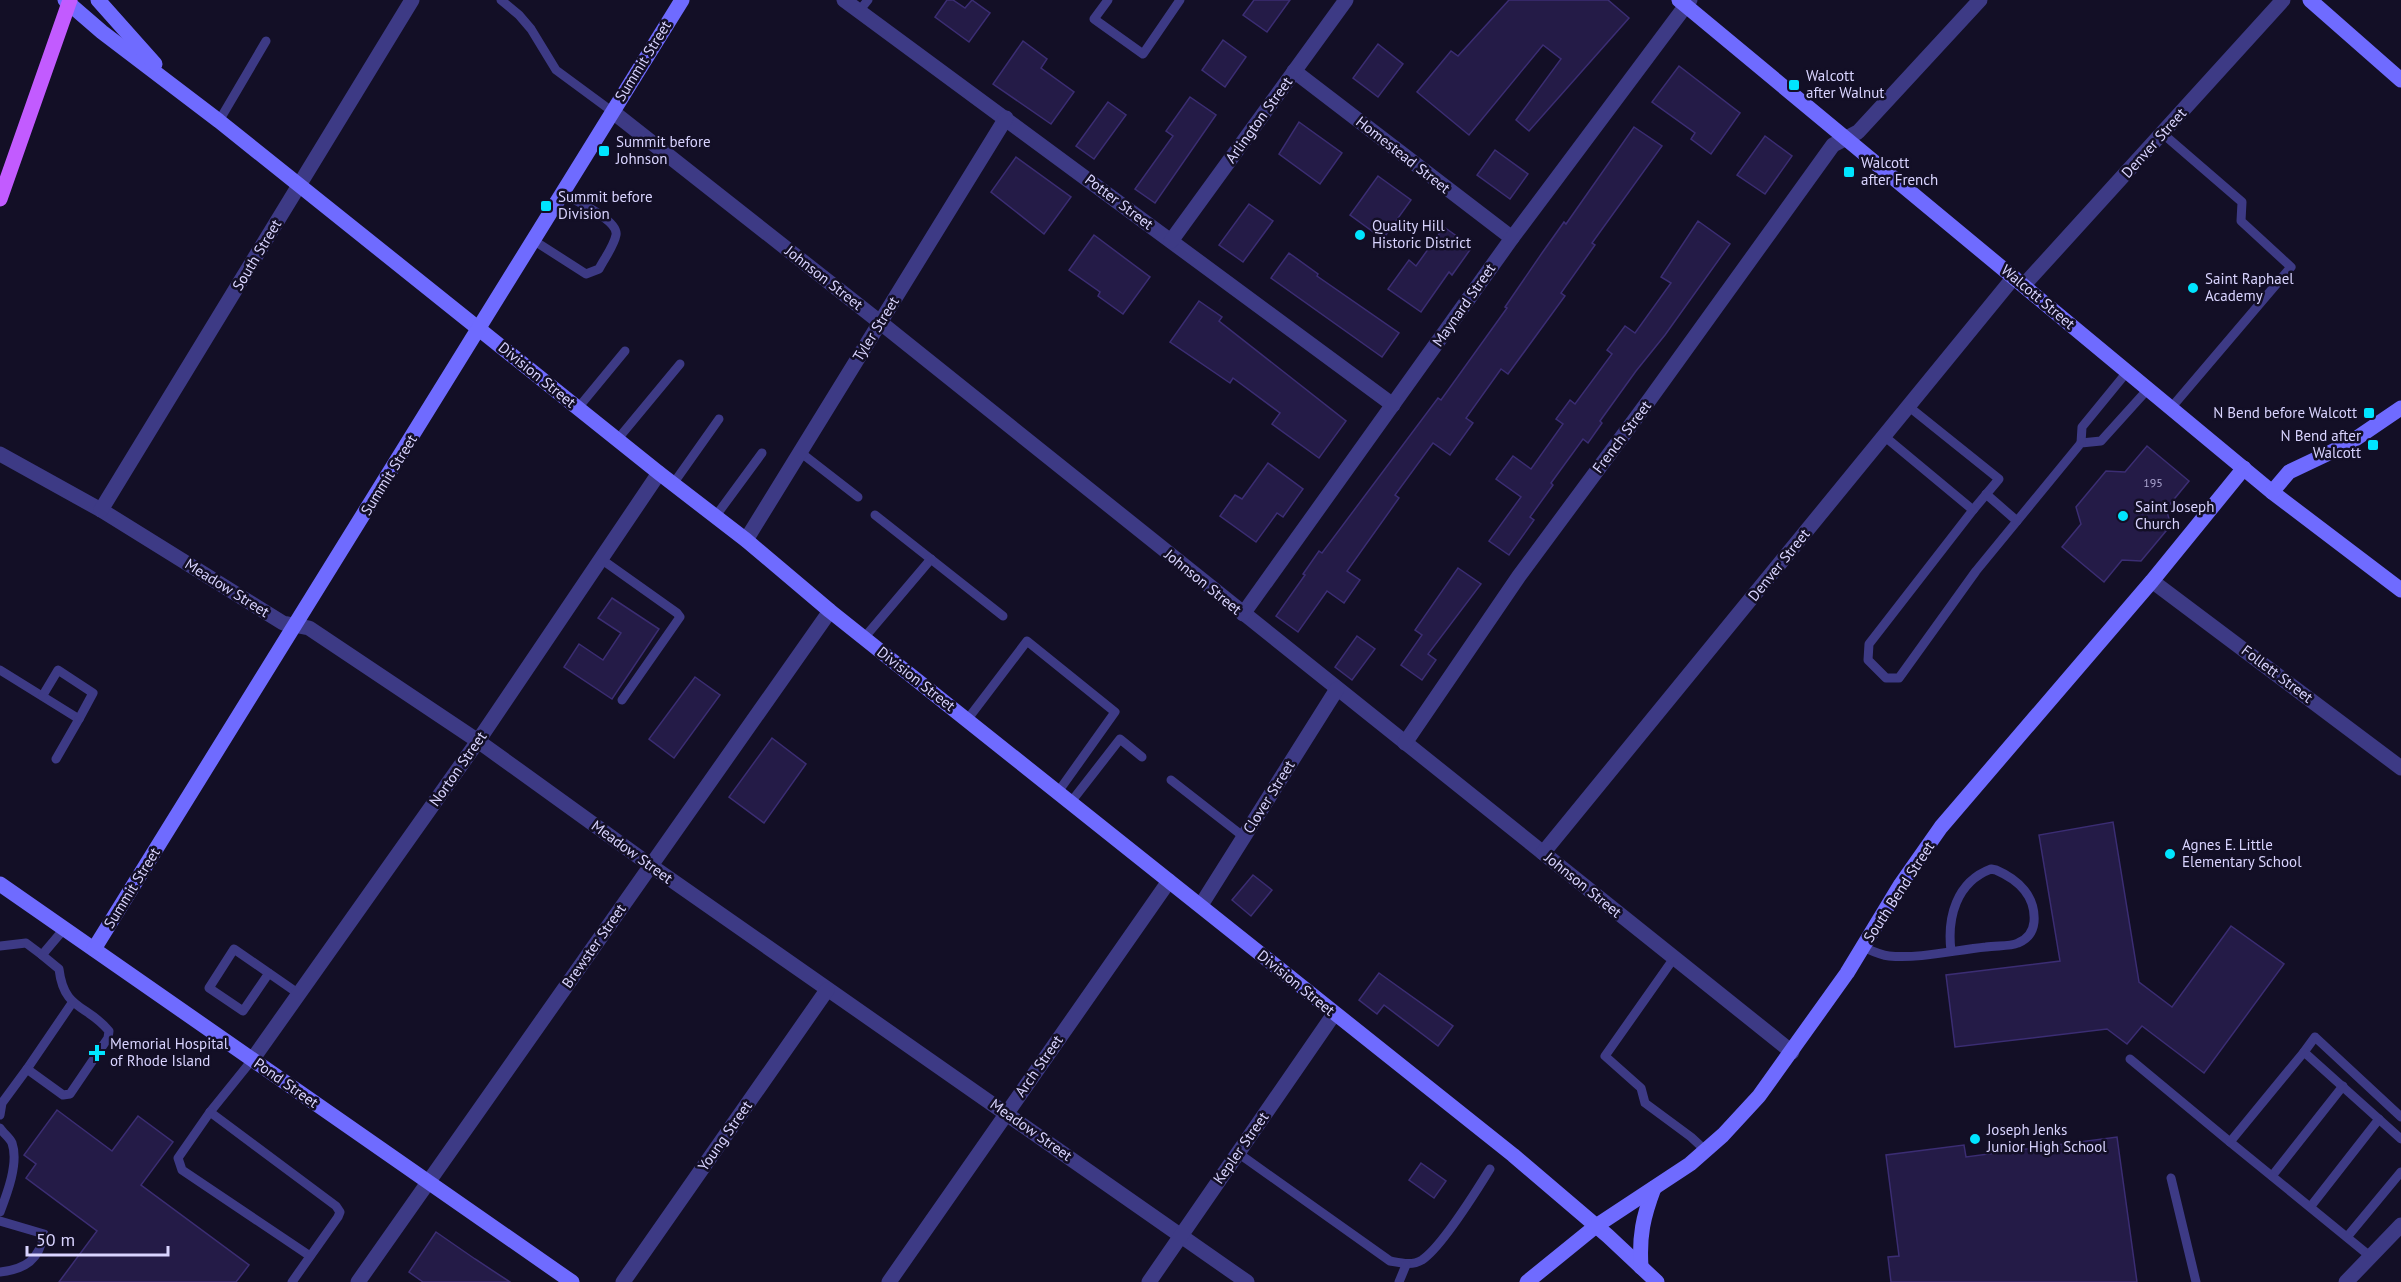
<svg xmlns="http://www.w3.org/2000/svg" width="2401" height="1282" viewBox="0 0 2401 1282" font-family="'PT Sans',sans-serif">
  <rect width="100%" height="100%" fill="#130f26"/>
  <g fill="#241b47" stroke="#3b2d73" stroke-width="1.5">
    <path d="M947 0H953L965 8 972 0 990 13 969 42 935 17Z"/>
    <path d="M1254 0H1290L1267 32 1243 15Z"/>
    <path d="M1509 0H1608L1629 18 1529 131 1516 120 1561 59 1543 45 1469 135 1417 92 1451 51 1458 56Z"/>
    <path d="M1223 40 1246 57 1225 87 1202 70Z"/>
    <path d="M1023 41 1047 59 1041 68 1074 92 1051 124 993 84Z"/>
    <path d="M1378 44 1403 64 1378 97 1353 78Z"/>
    <path d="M1679 66 1740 113 1711 154 1691 139 1695 133 1652 102Z"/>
    <path d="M1190 97 1216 115 1155 203 1135 189 1173 136 1166 131Z"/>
    <path d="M1108 102 1126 115 1094 159 1076 146Z"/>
    <path d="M1299 122 1342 153 1320 184 1279 154Z"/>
    <path d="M1634 127 1662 146 1592 243 1595 245 1561 293 1565 296 1508 374 1501 369 1466 418 1473 423 1450 455 1433 443 1395 495 1399 498 1347 571 1360 580 1344 603 1327 591 1298 632 1276 616 1305 575 1303 574 1319 551 1322 553 1438 398 1441 400 1507 308 1505 307 1542 253 1564 222 1566 224Z"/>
    <path d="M1765 136 1792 156 1765 194 1737 175Z"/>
    <path d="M1495 150 1528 174 1510 199 1477 175Z"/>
    <path d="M1016 157 1071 197 1044 234 991 192Z"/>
    <path d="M1378 176 1411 200 1383 239 1350 215Z"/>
    <path d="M1249 204 1273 221 1243 262 1219 245Z"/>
    <path d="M1698 221 1730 244 1665 335 1636 371 1600 421 1602 423 1588 443 1583 439 1551 483 1553 485 1530 517 1534 520 1509 555 1489 541 1521 497 1496 479 1513 456 1531 469 1563 424 1556 419 1570 400 1575 404 1612 354 1607 350 1625 326 1635 333 1671 283 1661 277Z"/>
    <path d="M1444 227 1472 247 1452 275 1449 272 1421 312 1388 289 1409 260 1416 266Z"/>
    <path d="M1094 235 1150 277 1123 314 1098 296 1100 292 1069 270Z"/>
    <path d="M1289 253 1318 274 1317 276 1399 333 1382 357 1271 278Z"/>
    <path d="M1199 301 1222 317 1219 321 1346 421 1319 458 1272 424 1280 413 1233 378 1230 383 1170 342Z"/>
    <path d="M2147 446 2189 481 2166 509 2171 525 2141 561 2122 560 2104 582 2062 547 2081 524 2076 507 2106 471 2125 472Z"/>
    <path d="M1268 463 1303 489 1283 517 1277 513 1256 542 1220 516 1235 495 1242 499Z"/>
    <path d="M1458 568 1481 584 1428 654 1436 660 1422 680 1401 665 1422 635 1415 630Z"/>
    <path d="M612 598 659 629 612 699 564 667 579 644 603 660 621 633 598 618Z"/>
    <path d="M1357 636 1375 649 1352 680 1335 667Z"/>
    <path d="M695 677 720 695 674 758 649 739Z"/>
    <path d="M772 738 806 764 764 823 729 797Z"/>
    <path d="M2113 822 2139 982 2172 1007 2231 926 2284 964 2204 1073 2142 1026 2127 1044 2107 1029 1955 1047 1946 975 2060 961 2039 835Z"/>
    <path d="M1253 875 1272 890 1251 916 1232 900Z"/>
    <path d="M1379 973 1453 1026 1438 1046 1384 1005 1377 1014 1359 1000Z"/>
    <path d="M57 1110 112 1151 138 1116 173 1142 141 1185 249 1265 236 1282H59L97 1231 26 1178 36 1164 24 1155Z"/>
    <path d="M2117 1137 2137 1282H1891L1888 1257 1899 1256 1886 1155 1964 1145 1966 1157Z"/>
    <path d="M1421 1163 1446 1181 1434 1198 1409 1180Z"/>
    <path d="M436 1232 475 1259 510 1282H423L409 1272Z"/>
  </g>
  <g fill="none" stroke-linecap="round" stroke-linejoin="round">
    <g stroke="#3d3a85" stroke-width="9">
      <path d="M501 0 519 15 531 29 556 70 613 112"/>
      <path d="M1108 0 1094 19 1143 54 1180 0"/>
      <path d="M859 11 868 0"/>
      <path d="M219 121 266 41"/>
      <path d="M2162 133 2242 202 2241 221 2291 267 2171 408"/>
      <path d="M533 240 586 274 599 269C604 259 614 246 616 235 619 220 574 200 562 193"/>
      <path d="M1908 406 1999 479 1973 510"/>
      <path d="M578 408 625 351"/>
      <path d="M1884 436 1973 510 1869 644 1868 660 1886 678H1899L1976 571 2081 443 2101 441 2148 389"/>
      <path d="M617 440 680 364"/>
      <path d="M2081 443 2082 427 2127 372"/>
      <path d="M800 452 858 497"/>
      <path d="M673 484 719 419"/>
      <path d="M1986 494 2017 521"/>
      <path d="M875 515 1003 616"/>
      <path d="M715 517 762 453"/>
      <path d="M601 559 677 613 680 617 622 700"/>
      <path d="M864 638 931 559"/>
      <path d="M0 670 79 719 56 759"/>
      <path d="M43 695 58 670 93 693 79 719"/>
      <path d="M967 720 1027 641 1115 712 1058 792"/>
      <path d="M1171 780 1244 837"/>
      <path d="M1071 802 1120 739 1142 757"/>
      <path d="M0 946 26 943 42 955"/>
      <path d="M1863 947C1872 951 1880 955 1889 956 1920 959 1955 950 1986 947 1996 945 2009 947 2018 943 2028 939 2033 932 2034 922 2036 897 2019 880 1996 870L1991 869C1956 882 1947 918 1951 951"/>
      <path d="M1674 958 1605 1056 1641 1088 1645 1103 1691 1137 1705 1150"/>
      <path d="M269 973 243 1011 209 988 234 949 299 994"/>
      <path d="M2304 1052 2315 1037 2401 1117"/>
      <path d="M2130 1059 2230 1142"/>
      <path d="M252 1060 210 1112 178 1158 182 1170 310 1256"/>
      <path d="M27 1069 72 1003"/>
      <path d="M210 1112 336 1206 340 1212 338 1217 292 1282"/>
      <path d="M0 1115 2 1103 27 1069 63 1095 70 1094 108 1038 109 1031C87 1004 64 1011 59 969L42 955 64 929"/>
      <path d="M0 1128C3 1133 10 1138 12 1143 19 1163 7 1194 0 1212"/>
      <path d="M1238 1153 1390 1261C1401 1263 1412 1266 1422 1260 1442 1247 1477 1190 1490 1169"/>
      <path d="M2272 1176 2343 1086"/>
      <path d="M2171 1178 2196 1282"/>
      <path d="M2311 1206 2379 1119"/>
      <path d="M0 1221 44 1234C39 1260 26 1269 0 1272"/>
      <path d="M2347 1237 2401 1172"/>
      <path d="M2371 1257 2230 1142 2304 1052 2401 1139"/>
      <path d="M1399 1282 1406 1265"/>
    </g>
    <g stroke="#3d3a85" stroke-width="15">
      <path d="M844 0 1393 405"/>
      <path d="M1294 71 1512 238"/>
      <path d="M613 112 881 323 1792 1052"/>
      <path d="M1171 241 1346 0"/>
      <path d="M2024 285 2283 0"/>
      <path d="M0 454 101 510 283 623 309 628 478 741 650 865 1247 1282"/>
      <path d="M101 510 412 0"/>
      <path d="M746 540 1006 118"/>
      <path d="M2152 581 2401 768"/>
      <path d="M1243 614 1512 238 1690 0"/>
      <path d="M1405 743 1519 576 1650 399 1833 145 1858 132 1980 0"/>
      <path d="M1543 853 2014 277"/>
      <path d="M1201 905 1337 689"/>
      <path d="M252 1060 478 741 659 473"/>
      <path d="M358 1282 830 611"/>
      <path d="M623 1282 827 990"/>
      <path d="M889 1282 1169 881"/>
      <path d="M1149 1282 1334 1014"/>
      <path d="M2346 1282 2401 1225"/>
    </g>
    <g stroke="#6f6bff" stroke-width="15">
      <path d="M65 0 102 32 219 121 659 473 746 540 830 611 1513 1155 1608 1236 1657 1282"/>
      <path d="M98 0 155 64"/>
      <path d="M1679 0 2272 492 2401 590"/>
      <path d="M2310 0 2401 80"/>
      <path d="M2272 492 2289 472 2348 444 2401 408"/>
      <path d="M0 884 572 1282"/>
      <path d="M94 949 682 0"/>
      <path d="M1641 1267C1639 1236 1643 1217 1654 1188"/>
      <path d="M1527 1282 1596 1226 1690 1164 1723 1135 1759 1096 1847 973 1901 884 1941 827 2152 581 2244 468"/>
    </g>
    <path stroke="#c25bff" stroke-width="15" d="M0 199 70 0"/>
  </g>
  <g fill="#00e5ff" stroke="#130f26" stroke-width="2">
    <rect x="1788" y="79" width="12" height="12" rx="3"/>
    <rect x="598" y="145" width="12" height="12" rx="3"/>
    <rect x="1843" y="166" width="12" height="12" rx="3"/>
    <rect x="540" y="200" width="12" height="12" rx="3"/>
    <circle cx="1360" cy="235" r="6"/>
    <circle cx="2193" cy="288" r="6"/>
    <rect x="2363" y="407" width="12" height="12" rx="3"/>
    <rect x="2367" y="439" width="12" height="12" rx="3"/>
    <circle cx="2123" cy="516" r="6"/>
    <circle cx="2170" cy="854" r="6"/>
    <path d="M94 1044h6v6h6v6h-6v6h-6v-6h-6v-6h6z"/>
    <circle cx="1975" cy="1139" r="6"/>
  </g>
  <g text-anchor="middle" stroke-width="5" stroke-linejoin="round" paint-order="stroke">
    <g font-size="12" fill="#aca6d1">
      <text x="2153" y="487">195</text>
    </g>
    <g font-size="15" fill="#d9d4ff" stroke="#130f26">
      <text transform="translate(643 61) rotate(-58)" y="5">Summit Street</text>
      <text transform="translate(1259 120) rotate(-54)" y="5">Arlington Street</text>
      <text transform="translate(2154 143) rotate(-48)" y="5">Denver Street</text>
      <text transform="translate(1403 155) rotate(38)" y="5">Homestead Street</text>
      <text transform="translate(1119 202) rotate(37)" y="5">Potter Street</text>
      <text transform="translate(257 255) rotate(-59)" y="5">South Street</text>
      <text transform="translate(824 278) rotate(38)" y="5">Johnson Street</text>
      <text transform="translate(2038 297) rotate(40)" y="5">Walcott Street</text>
      <text transform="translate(1464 305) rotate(-55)" y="5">Maynard Street</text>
      <text transform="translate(876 329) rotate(-58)" y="5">Tyler Street</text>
      <text transform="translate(537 375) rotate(39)" y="5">Division Street</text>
      <text transform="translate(1622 437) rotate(-53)" y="5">French Street</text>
      <text transform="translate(389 475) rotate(-58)" y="5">Summit Street</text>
      <text transform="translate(1779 565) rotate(-51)" y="5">Denver Street</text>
      <text transform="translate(1203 582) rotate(39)" y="5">Johnson Street</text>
      <text transform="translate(227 588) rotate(32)" y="5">Meadow Street</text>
      <text transform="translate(2277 674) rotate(37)" y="5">Follett Street</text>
      <text transform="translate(916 679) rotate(38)" y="5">Division Street</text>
      <text transform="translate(458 769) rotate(-55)" y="5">Norton Street</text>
      <text transform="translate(1269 797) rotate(-58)" y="5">Clover Street</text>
      <text transform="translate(632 852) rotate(36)" y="5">Meadow Street</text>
      <text transform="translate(1583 885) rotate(39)" y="5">Johnson Street</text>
      <text transform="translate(132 888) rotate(-58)" y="5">Summit Street</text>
      <text transform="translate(1899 892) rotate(-57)" y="5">South Bend Street</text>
      <text transform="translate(594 946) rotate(-55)" y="5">Brewster Street</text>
      <text transform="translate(1296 983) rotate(39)" y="5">Division Street</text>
      <text transform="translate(1039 1066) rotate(-55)" y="5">Arch Street</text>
      <text transform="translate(286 1083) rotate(35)" y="5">Pond Street</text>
      <text transform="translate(1031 1130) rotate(35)" y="5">Meadow Street</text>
      <text transform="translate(725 1136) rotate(-55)" y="5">Young Street</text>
      <text transform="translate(1241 1148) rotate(-55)" y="5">Kepler Street</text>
    </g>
    <g font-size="15" fill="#d9d4ff" stroke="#130f26" text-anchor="start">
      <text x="1806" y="81">Walcott<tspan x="1806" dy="17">after Walnut</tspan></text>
      <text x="616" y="147">Summit before<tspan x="616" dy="17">Johnson</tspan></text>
      <text x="1861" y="168">Walcott<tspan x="1861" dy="17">after French</tspan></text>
      <text x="558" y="202">Summit before<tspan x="558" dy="17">Division</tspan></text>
      <text x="1372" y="231">Quality Hill<tspan x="1372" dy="17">Historic District</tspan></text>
      <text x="2205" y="284">Saint Raphael<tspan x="2205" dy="17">Academy</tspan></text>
      <text x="2357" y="418" text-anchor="end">N Bend before Walcott</text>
      <text x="2361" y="441" text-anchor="end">N Bend after<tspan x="2361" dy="17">Walcott</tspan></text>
      <text x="2135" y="512">Saint Joseph<tspan x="2135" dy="17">Church</tspan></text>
      <text x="2182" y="850">Agnes E. Little<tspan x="2182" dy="17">Elementary School</tspan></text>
      <text x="110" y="1049">Memorial Hospital<tspan x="110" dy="17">of Rhode Island</tspan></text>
      <text x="1987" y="1135">Joseph Jenks<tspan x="1987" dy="17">Junior High School</tspan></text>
    </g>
  </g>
  <path d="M27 1246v9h141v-9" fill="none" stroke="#d9d4ff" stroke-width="3"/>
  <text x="36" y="1246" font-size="18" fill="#d9d4ff" stroke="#130f26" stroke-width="4.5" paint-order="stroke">50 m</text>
</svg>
